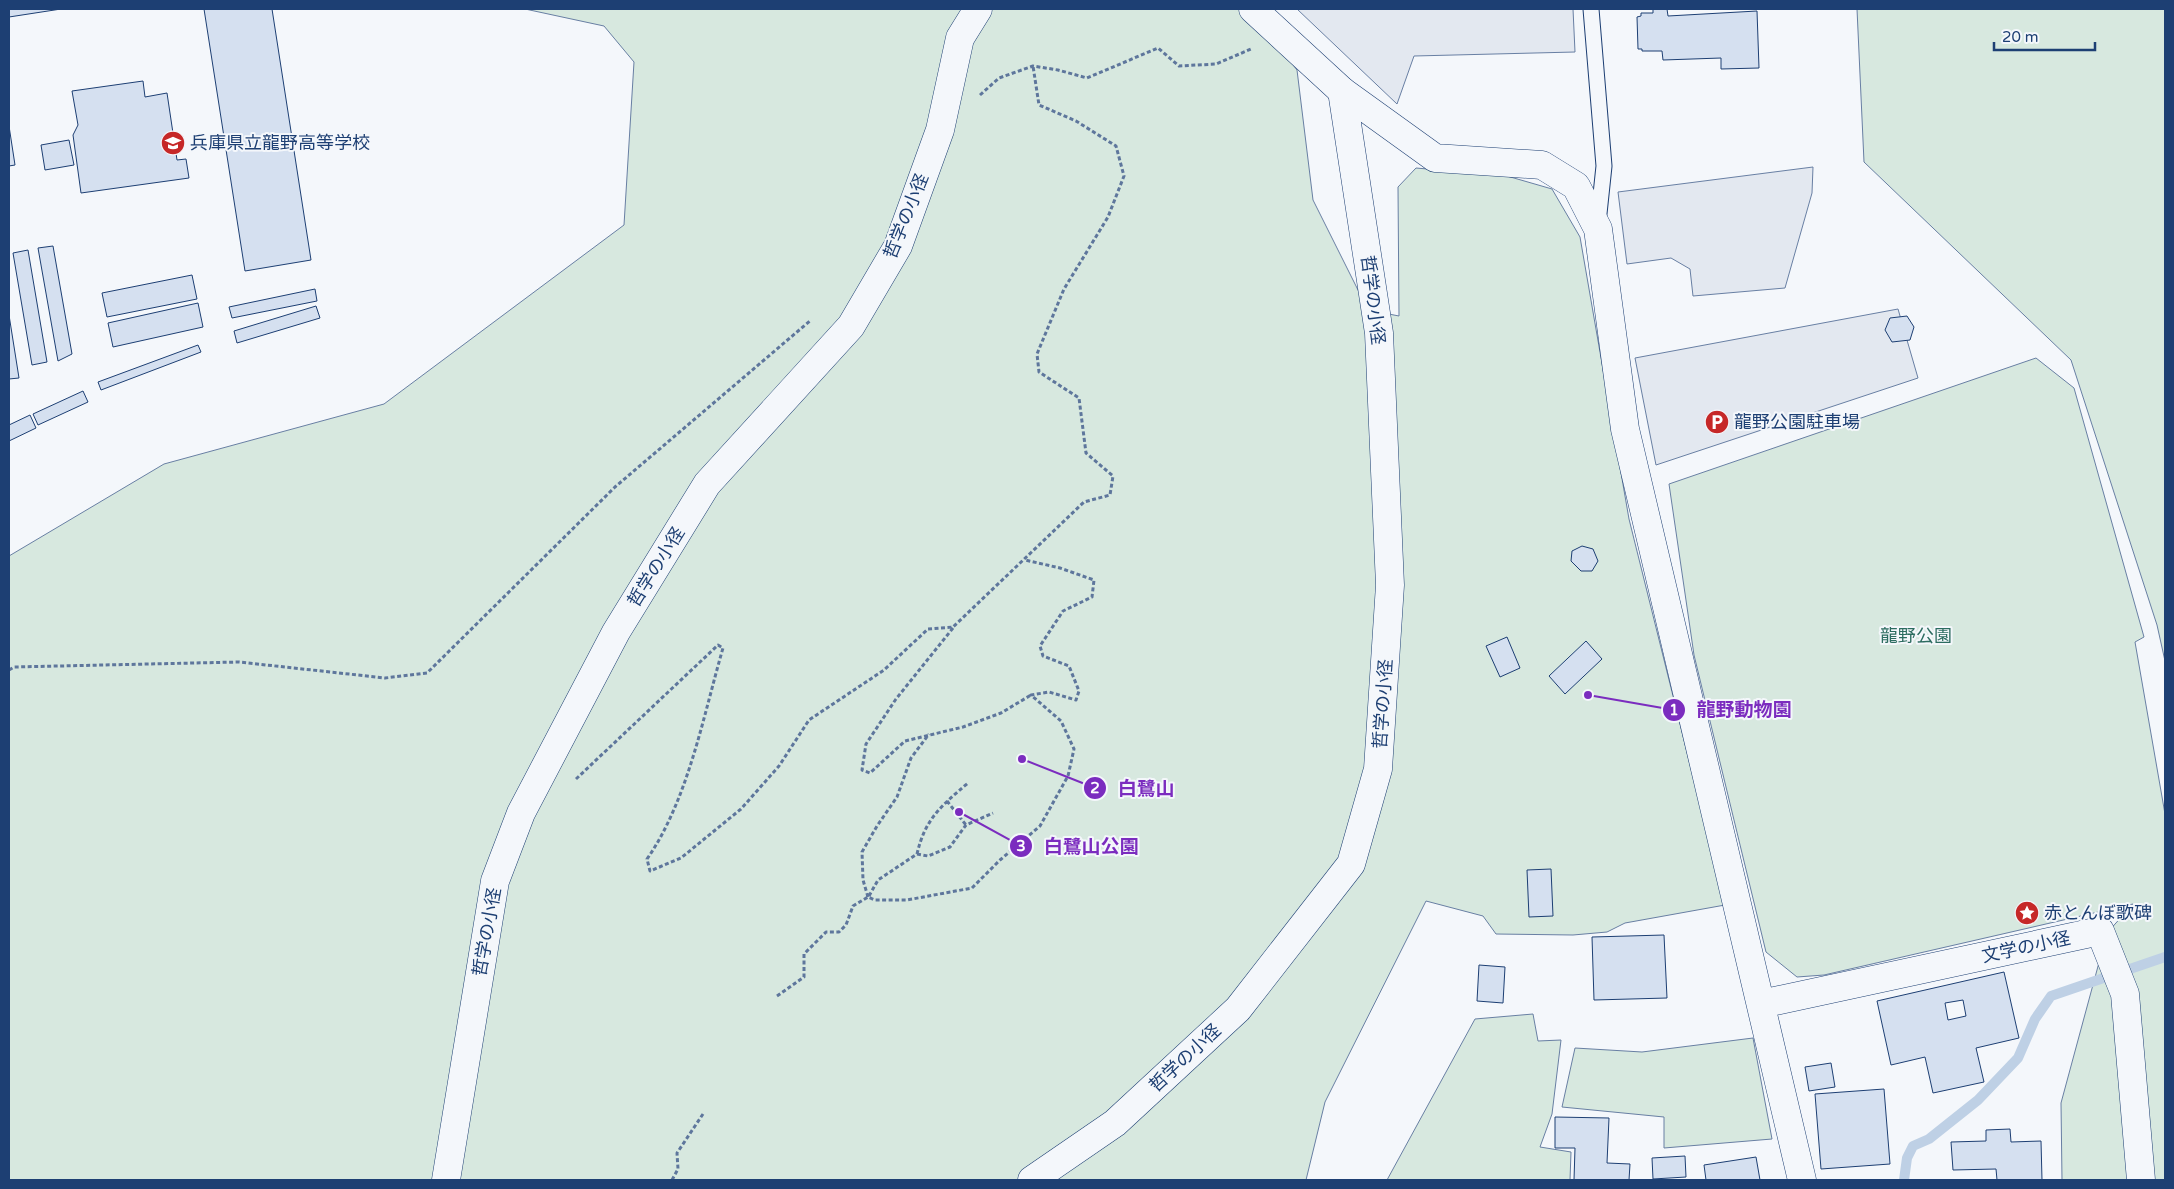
<svg xmlns="http://www.w3.org/2000/svg" width="2174" height="1189" viewBox="0 0 2174 1189" font-family="'Varela Round','Noto Sans JP',sans-serif">
<style>
.green{fill:#d7e8df;stroke:#687fa3}
.parking{fill:#e3e8f0;stroke:#687fa3}
.lines{fill:none;stroke-linecap:round;stroke-linejoin:round}
.stream{stroke:#bed0e5;stroke-width:10}
.building{fill:#d5e0f0;stroke:#1d3f73;fill-rule:evenodd}
.lane-casing{stroke:#1d3f73;stroke-width:17}
.street-casing{stroke:#1d3f73;stroke-width:29}
.secondary-casing{stroke:#1d3f73;stroke-width:29}
.path{stroke:#5e769c;stroke-width:3;stroke-dasharray:4 2.5;stroke-linecap:butt}
.lane{stroke:#f4f7fb;stroke-width:15}
.street{stroke:#f4f7fb;stroke-width:28}
.secondary{stroke:#f4f7fb;stroke-width:28}
.labels{text-anchor:middle;dominant-baseline:central;stroke-width:4;stroke-linejoin:round;paint-order:stroke}
.poi-label{font-size:18px;fill:#1d3f73;stroke:#f4f7fb;text-anchor:start}
.street-label{font-size:18px;fill:#1d3f73;stroke:#f4f7fb}
.park-label{font-size:18px;fill:#2c6c60;stroke:#f4f7fb}
.leader{fill:none;stroke:#7b2cbf;stroke-width:2}
.callout-dot{fill:#7b2cbf;stroke:#f4f7fb;stroke-width:2}
.mark-label{font-size:15px;text-anchor:middle;font-weight:bold;fill:#fff}
.callout-label{font-size:19px;text-anchor:middle;font-weight:bold;fill:#7b2cbf;stroke:#f4f7fb;stroke-width:4;stroke-linejoin:round;paint-order:stroke}
</style>
<rect width="100%" height="100%" fill="#f4f7fb"/>
<!-- green -->
<path class="green" d="M525,9h725l47,61 16,130 55,110 31,6 -1,-129 18,-19 91,8 45,13 28,48 49,282 96,386 -100,18 -18,9 -34,3 -77,-1 -13,-18 -57,-15 -101,201 -19,78h-1297v-624l155,-92 220,-60 240,-179 10,-163 -30,-36z
M1857,9h308v652l-8,-36 -86,-265 -207,-198z
M2036,358l38,30 70,249 -9,5 30,172v366h-103l-1,-77 46,-170 26,-29 -309,71 -27,2 -31,-25 -72,-297 -25,-171z
M1533,1014l5,27 23,-1 -9,74 -12,33 31,5 -1,28h-183l88,-161z
M1753,1038l19,101 -108,9v-31l-102,-10 13,-59 67,4z"/>
<!-- parking -->
<path class="parking" d="M1297,9h276l2,43 -161,4 -17,48z
M1813,167l-1,26 -27,95 -92,8 -3,-27 -19,-11 -44,6 -9,-72z
M1898,309l20,69 -262,87 -21,-107z"/>
<g class="lines">
<!-- stream -->
<path class="stream" d="M1904,1180l3,-22 6,-12 16,-7 49,-39 40,-42 17,-39 16,-23 114,-39"/>
</g>
<!-- building -->
<path class="building" d="M9,9h52l-52,8z
M204,9h68l39,251 -66,11z
M1653,9h14l1,7 89,-5 2,57 -38,1v-11l-58,2 -1,-9h-20v-2h-4l-1,-32 4,-1v-3h12z
M143,81l2,16 22,-4 10,67 9,-1 3,19 -108,15 -8,-58 5,-10 -6,-34z
M9,126l6,39 -6,1z
M69,140l5,25 -29,5 -4,-25z
M53,246l19,108 -14,7 -20,-113z
M28,250l19,112 -15,3 -19,-112z
M192,275l5,24 -90,18 -5,-24z
M315,289l2,12 -85,17 -3,-11z
M198,303l5,24 -90,20 -5,-24z
M316,306l4,12 -83,25 -3,-12z
M9,315l10,63 -10,1z
M1907,316l7,11 -4,13 -18,2 -7,-12 5,-12z
M198,345l3,7 -100,38 -3,-8z
M83,391l5,11 -50,23 -5,-11z
M30,415l6,13 -27,13v-16z
M1582,546l11,3 5,12 -6,10h-11l-10,-10 1,-10z
M1507,637l13,31 -20,9 -14,-31z
M1586,641l16,18 -37,35 -16,-18z
M1551,869l2,47 -24,1 -2,-47z
M1664,935l3,63 -73,2 -2,-63z
M1479,965l26,2 -2,36 -26,-2z
M2004,972l15,66 -43,10 8,34 -51,11 -8,-36 -34,8 -14,-64zM1963,1000l3,16 -18,4 -3,-17z
M1831,1063l4,24 -26,4 -4,-24z
M1884,1089l6,75 -69,5 -6,-75z
M1555,1117l54,1 -2,45 23,1 -1,16h-55l1,-32h-20z
M2010,1129l1,13 30,-1 1,39h-45l-1,-11 -43,1 -2,-28 35,-1v-11z
M1685,1156l1,21 -33,2 -1,-21z
M1756,1157l4,23h-54l-2,-15z"/>
<g class="lines">
<!-- lane casing -->
<g class="lane-casing">
<path id="lane" d="M1591,9l13,157 -6,57"/>
</g>
<!-- street casing -->
<g class="street-casing">
<path id="street" d="M1342,91l93,67 107,7 34,21 22,43 27,200 177,751
M1761,1004l339,-73 25,63 16,186
M446,1180l49,-299 26,-68 95,-181 91,-148 144,-158 47,-80 42,-116 20,-92 18,-29
M1032,1180l83,-57 123,-114 113,-145 27,-95 12,-184 -11,-252 -37,-242"/>
</g>
<!-- secondary casing -->
<g class="secondary-casing">
<path id="secondary" d="M1253,9l89,82"/>
</g>
<!-- path -->
<path class="path" d="M980,95l19,-17 34,-12 25,4 29,8 71,-30 21,18 37,-2 35,-15
M953,628l-57,71 -30,45 -4,26 8,3 35,-32 58,-14 38,-14 30,-18
M9,670l5,-3 225,-5 146,16 42,-5 188,-186 196,-167
M576,779l142,-134 5,3c-20,69 -35,152 -76,211l3,12 31,-13 60,-49 38,-43 30,-46 75,-50 44,-41 25,-2 131,-125 26,-7 3,-19 -27,-23 -7,-55 -40,-26 -2,-18 27,-65 44,-72 16,-41 -8,-30 -40,-25 -37,-16 -6,-39
M947,801l19,24
M917,854l11,2 22,-9 16,-22 27,-12
M869,896l9,-16 39,-26c8,-35 24,-48 51,-71
M868,897l-5,-17 -1,-28 15,-26 20,-29 14,-39 18,-24
M777,996l27,-19v-23l22,-22h13l7,-7 7,-19 15,-9 7,3h32l65,-12 28,-28 40,-34 28,-50 6,-27 -13,-28 -30,-26 18,-3 27,8 3,-9 -10,-25 -26,-10 -3,-10 23,-35 29,-14 2,-17 -34,-12 -35,-8
M672,1180l6,-11 -1,-16 26,-39"/>
<!-- lane -->
<use href="#lane" class="lane"/>
<!-- street -->
<use href="#street" class="street"/>
<!-- secondary -->
<use href="#secondary" class="secondary"/>
</g>
<!-- icons -->
<defs>
<g id="school-disc" transform="scale(1.25)"><circle r="9.5" fill="#c62828" stroke="#f4f7fb"/><path d="M0-5L7-2L0 1L-7-2ZM-4 1L0 2.5L4 1V4Q0 6-4 4Z" fill="#fff"/></g>
<g id="parking-disc" transform="scale(1.25)"><circle r="9.5" fill="#c62828" stroke="#f4f7fb"/><path d="M-3.5-5.5H1a3.5 3.5 0 0 1 0 7H-1V5.5H-3.5ZM-1-3.4V-.6H.8a1.4 1.4 0 0 0 0-2.8Z" fill="#fff"/></g>
<g id="sight-disc" transform="scale(1.25)"><circle r="9.5" fill="#c62828" stroke="#f4f7fb"/><path d="M0-6L1.8-2.2L6-1.7L2.9 1.2L3.7 5.4L0 3.3L-3.7 5.4L-2.9 1.2L-6-1.7L-1.8-2.2Z" fill="#fff"/></g>
</defs>
<g fill-rule="evenodd">
<use href="#school-disc" x="173" y="143"/>
<use href="#parking-disc" x="1717" y="422"/>
<use href="#sight-disc" x="2027" y="913"/>
</g>
<g class="labels">
<!-- poi labels -->
<g class="poi-label">
<text x="190" y="143">兵庫県立龍野高等学校</text>
<text x="1734" y="422">龍野公園駐車場</text>
<text x="2044" y="913">赤とんぼ歌碑</text>
</g>
<!-- street labels -->
<g class="street-label">
<text transform="translate(906 216) rotate(-68)">哲学の小径</text>
<text transform="translate(1373 300) rotate(83)">哲学の小径</text>
<text transform="translate(656 567) rotate(-58)">哲学の小径</text>
<text transform="translate(1383 704) rotate(-86)">哲学の小径</text>
<text transform="translate(487 932) rotate(-80)">哲学の小径</text>
<text transform="translate(2026 947) rotate(-12)">文学の小径</text>
<text transform="translate(1185 1058) rotate(-43)">哲学の小径</text>
</g>
<!-- park labels -->
<g class="park-label">
<text x="1916" y="636">龍野公園</text>
</g>
</g>
<!-- callouts -->
<path class="leader" d="M1588 695L1674 710M1022 759L1095 788M959 812L1021 846"/>
<g class="callout-dot">
<circle cx="1588" cy="695" r="5"/>
<circle cx="1022" cy="759" r="5"/>
<circle cx="959" cy="812" r="5"/>
<circle cx="1674" cy="710" r="12"/>
<circle cx="1095" cy="788" r="12"/>
<circle cx="1021" cy="846" r="12"/>
</g>
<g class="mark-label">
<text x="1674" y="715">1</text>
<text x="1095" y="793">2</text>
<text x="1021" y="851">3</text>
</g>
<g class="callout-label">
<text x="1744" y="716">龍野動物園</text>
<text x="1146" y="795">白鷺山</text>
<text x="1091" y="853">白鷺山公園</text>
</g>
<!-- border -->
<rect width="2174" height="1189" fill="none" stroke="#1d3f73" stroke-width="20"/>
<!-- scale -->
<path d="M1994 42v8h101v-8" fill="none" stroke="#1d3f73" stroke-width="2.5"/>
<text x="2002" y="42" font-size="15" fill="#1d3f73" stroke="#f4f7fb" stroke-width="4" paint-order="stroke">20 m</text>
</svg>
